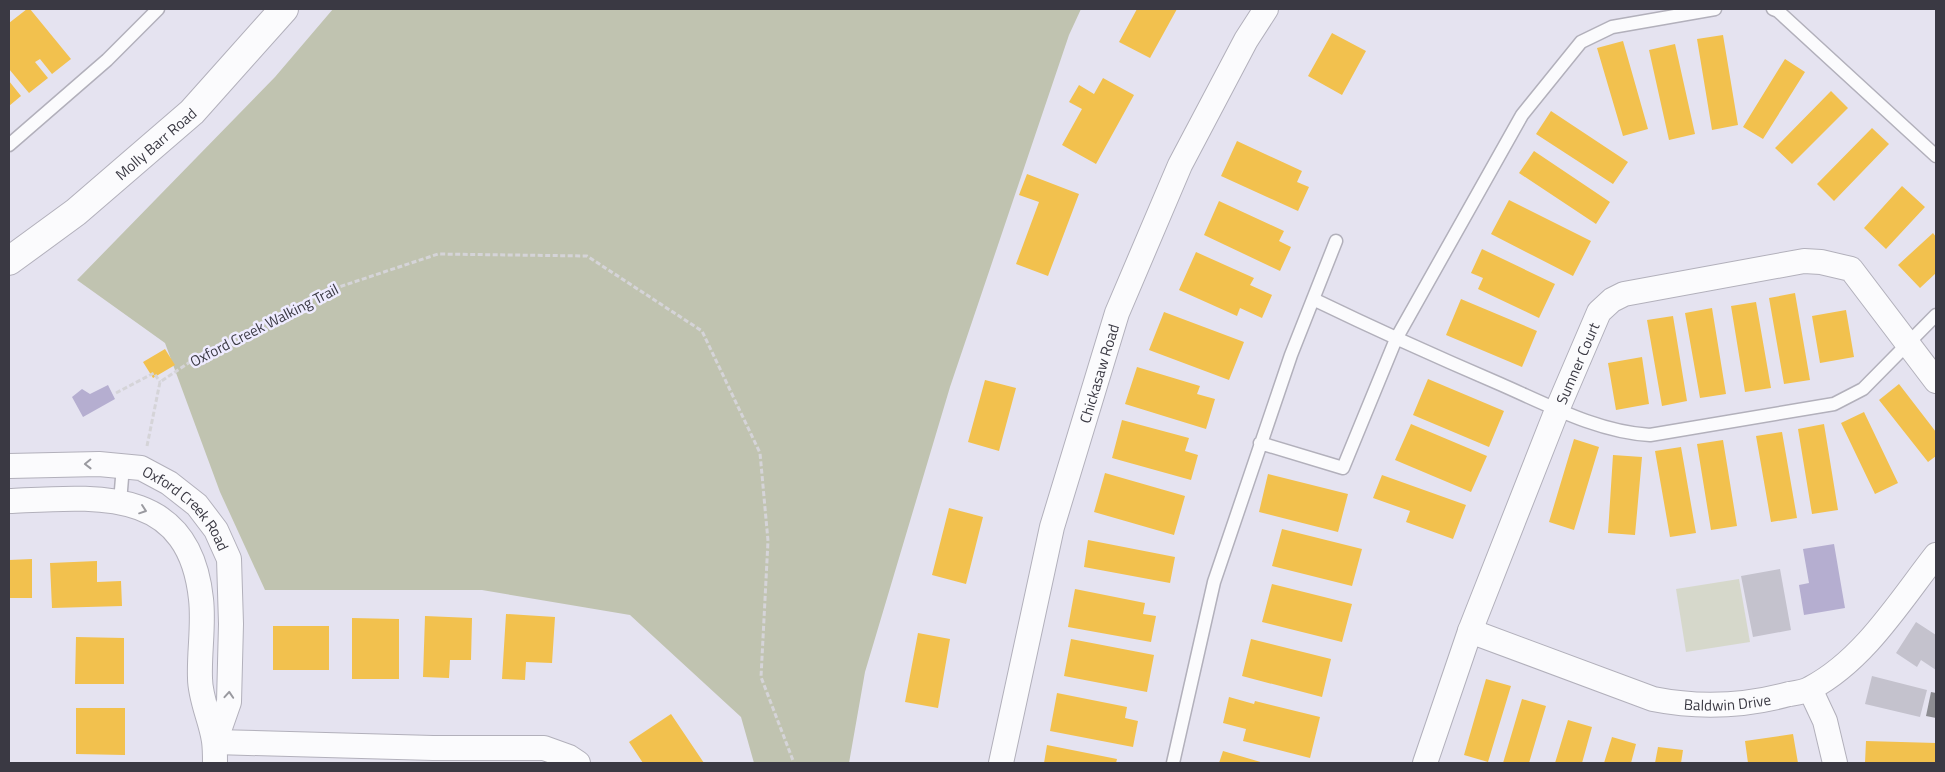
<svg xmlns="http://www.w3.org/2000/svg" width="1945" height="772" viewBox="0 0 1945 772" font-family="'Titillium Web',sans-serif">
<style>
.green{fill:#d6d8cb}
.forest{fill:#c0c3b0}
.water{fill:#b5aed0}
.homes{fill:#f2c14e}
.industry{fill:#8d8d92}
.building{fill:#c4c2cd}
.lines{fill:none;stroke-linecap:round;stroke-linejoin:round}
.lane-casing{stroke:#b2b0bb;stroke-width:15}
.street-casing{stroke:#b2b0bb;stroke-width:26}
.secondary-casing{stroke:#b2b0bb;stroke-width:30}
.path{stroke:#d5d4d8;stroke-width:3;stroke-dasharray:5 2.5;stroke-linecap:butt}
.lane{stroke:#fbfbfd;stroke-width:12}
.street{stroke:#fbfbfd;stroke-width:24}
.secondary{stroke:#fbfbfd;stroke-width:28}
.oneway{stroke:#9a9aa0}
.labels{text-anchor:middle;dominant-baseline:central;stroke-width:5;stroke-linejoin:round;paint-order:stroke}
.street-label{font-size:15px;fill:#3a3943;stroke:#eeebff}
</style>
<rect width="100%" height="100%" fill="#e5e3f0"/>
<!-- green -->
<path class="green" d="M1739,579l11,63 -64,10 -10,-63z"/>
<!-- forest -->
<path class="forest" d="M333,9h748l-12,26 -119,352 -85,285 -16,91h-95l-13,-46 -111,-102 -148,-25h-217l-45,-98 -55,-149 -88,-63 198,-203z"/>
<!-- water -->
<path class="water" d="M108,385l7,14 -32,18 -11,-20 10,-8 8,5z
M1834,544l11,64 -41,7 -5,-30 10,-2 -6,-34z"/>
<!-- homes -->
<path class="homes" d="M27,9h3l41,50 -19,15 -12,-15 -5,3 13,16 -19,15 -20,-24v-46z
M1137,9h40l-27,49 -31,-16z
M1332,33l34,18 -24,44 -34,-19z
M1723,35l15,90 -26,5 -15,-91z
M1623,41l25,88 -25,7 -26,-88z
M1675,44l20,90 -26,6 -20,-90z
M1785,59l20,13 -42,67 -20,-12z
M1103,78l31,17 -38,69 -34,-19 20,-36 -13,-7 10,-17 15,9z
M9,81l12,15 -12,10z
M1831,91l17,17 -56,56 -17,-16z
M1551,111l77,51 -15,22 -77,-50z
M1872,128l17,16 -55,57 -17,-17z
M1237,141l65,30 -5,11 12,5 -11,24 -77,-35z
M1534,151l76,51 -14,22 -77,-51z
M1027,174l52,20 -31,82 -32,-12 23,-62 -20,-7z
M1902,186l23,21 -39,42 -22,-21z
M1509,200l82,41 -18,35 -82,-42z
M1219,201l65,30 -5,10 12,6 -11,24 -76,-36z
M1933,233l3,4v36l-16,15 -22,-23z
M1482,249l73,35 -16,34 -61,-29 5,-11 -12,-5z
M1196,252l58,26 -4,7 22,10 -10,23 -22,-10 -3,8 -58,-26z
M1795,293l15,87 -26,4 -15,-86z
M1461,299l76,32 -15,36 -76,-32z
M1756,302l15,86 -26,4 -14,-86z
M1712,308l14,86 -26,4 -15,-85z
M1846,310l8,47 -34,6 -8,-47z
M1164,312l80,30 -15,38 -80,-30z
M1673,316l14,85 -25,5 -15,-86z
M165,349l10,16 -22,13 -10,-16z
M1642,357l7,47 -33,6 -8,-47z
M1137,367l63,19 -3,8 18,5 -9,30 -81,-25z
M1428,379l76,32 -15,36 -76,-32z
M985,380l31,8 -17,63 -31,-9z
M1899,384l37,48v24l-8,6 -49,-62z
M1864,412l34,71 -23,11 -34,-71z
M1122,420l67,18 -4,13 13,4 -7,25 -79,-22z
M1411,424l76,32 -16,36 -76,-32z
M1824,424l14,86 -26,4 -14,-85z
M1782,432l15,86 -26,4 -15,-86z
M1574,439l25,8 -25,83 -25,-8z
M1723,440l14,86 -26,4 -14,-86z
M1681,447l15,86 -26,4 -15,-86z
M1613,455l29,2 -7,78 -27,-2z
M1105,473l80,23 -11,39 -80,-23z
M1268,474l80,20 -10,38 -79,-20z
M1382,475l84,30 -13,34 -47,-17 4,-11 -37,-13z
M949,508l34,9 -17,67 -34,-9z
M1282,529l80,20 -10,37 -80,-20z
M1088,540l87,17 -5,26 -86,-16z
M32,559v39h-23v-38z
M97,561v21l24,-1 1,25 -70,2 -2,-45z
M1272,584l80,20 -10,38 -80,-20z
M1075,589l70,14 -2,11 13,2 -5,26 -83,-15z
M506,614l49,3 -3,46 -26,-1 -1,18 -23,-1z
M425,616l47,2 -1,42h-21l-1,18 -26,-1z
M352,618l47,1v60h-47z
M273,626h56v44h-56z
M918,633l32,6 -12,69 -33,-6z
M76,637l48,1v46h-49z
M1071,639l83,16 -7,37 -83,-16z
M1251,639l80,20 -9,38 -80,-21z
M1486,679l25,7 -23,76 -24,-7z
M1057,693l70,14 -2,11 13,3 -5,26 -83,-16z
M1229,697l25,7 1,-3 65,16 -10,41 -67,-17 3,-12 -23,-6z
M1522,699l24,7 -17,57h-26z
M76,708h49v47l-49,-1z
M671,714l33,49h-61l-14,-21z
M1568,720l24,7 -10,36h-27z
M1793,734l5,29h-50l-3,-22z
M1612,737l24,7 -5,19h-27z
M1866,741l70,2v20h-71z
M1047,745l70,14 -1,4h-72z
M1658,747l25,3 -2,13h-26z
M1223,751l41,12h-45z"/>
<!-- industry -->
<path class="industry" d="M1931,692l5,1v25l-10,-2z"/>
<!-- building -->
<path class="building" d="M1780,569l11,61 -38,7 -12,-61z
M1916,622l20,13v35l-15,-10 -4,7 -21,-14z
M1872,676l55,14 -7,27 -55,-13z"/>
<g class="lines">
<!-- lane casing -->
<g class="lane-casing">
<path id="lane" d="M1773,9l5,2 158,145
M9,145l98,-85 51,-51
M1313,299c62,30 124,58 187,85 48,21 98,48 150,51l184,-31 29,-15 73,-74
M1260,443l83,25 53,-129 126,-224 42,-52 17,-21 31,-15 103,-18
M120,502l3,-36
M1173,763l41,-181 77,-227 45,-114"/>
</g>
<!-- street casing -->
<g class="street-casing">
<g id="street">
<path id="s1" d="M9,466l90,-2 42,4 28,15 28,22 19,25 13,29 2,65 -2,78 -14,40"/>
<path d="M9,501c87,-4 180,-16 192,98 3,26 -2,53 -1,79 0,21 11,42 14,63 1,7 1,15 1,22"/>
<path id="s2" d="M1470,631l183,68c45,9 92,7 136,-5 7,-1 16,-2 22,-6 53,-28 89,-87 125,-133"/>
<path d="M1810,689l15,32 10,42"/>
<path d="M215,742l218,6h111l25,9 9,6"/>
<path id="s3" d="M1001,763l51,-236 65,-214 63,-148 66,-125 20,-31"/>
<path id="s4" d="M1425,763l45,-132 87,-221 42,-98 13,-12 12,-6 180,-33 17,1 30,7 85,112"/>
</g>
</g>
<!-- secondary casing -->
<g class="secondary-casing">
<g id="secondary">
<path id="s5" d="M9,261l67,-49 116,-100 92,-103"/>
</g>
</g>
<!-- path -->
<path class="path" d="M116,393l38,-20 6,9
M147,446l13,-64 42,-28 122,-62 114,-38 149,2 115,75 58,122 8,88 -7,136 33,86"/>
<!-- lane -->
<use href="#lane" class="lane"/>
<!-- street -->
<use href="#street" class="street"/>
<!-- secondary -->
<use href="#secondary" class="secondary"/>
</g>
<!-- one-way arrows -->
<defs><path id="oneway-chevron" d="M-2-3.5L2.5 0L-2 3.5" fill="none" stroke-width="1.6" stroke-linecap="round" stroke-linejoin="round" transform="scale(1.25)"/></defs>
<g class="oneway">
<use href="#oneway-chevron" transform="translate(88 464) rotate(179)"/>
<use href="#oneway-chevron" transform="translate(143 510) rotate(19)"/>
<use href="#oneway-chevron" transform="translate(229 695) rotate(-86)"/>
</g>
<g class="labels">
<!-- street labels -->
<g class="street-label">
<text stroke="none"><textPath href="#s5" startOffset="188">Molly Barr Road</textPath></text>
<text transform="translate(264 325) rotate(-27)">Oxford Creek Walking Trail</text>
<text stroke="none"><textPath href="#s4" startOffset="428">Sumner Court</textPath></text>
<text stroke="none"><textPath href="#s3" startOffset="402">Chickasaw Road</textPath></text>
<text stroke="none"><textPath href="#s1" startOffset="194">Oxford Creek Road</textPath></text>
<text stroke="none"><textPath href="#s2" startOffset="270">Baldwin Drive</textPath></text>
</g>
</g>
<!-- border -->
<rect width="1945" height="772" fill="none" stroke="#3a3943" stroke-width="20"/>
</svg>
